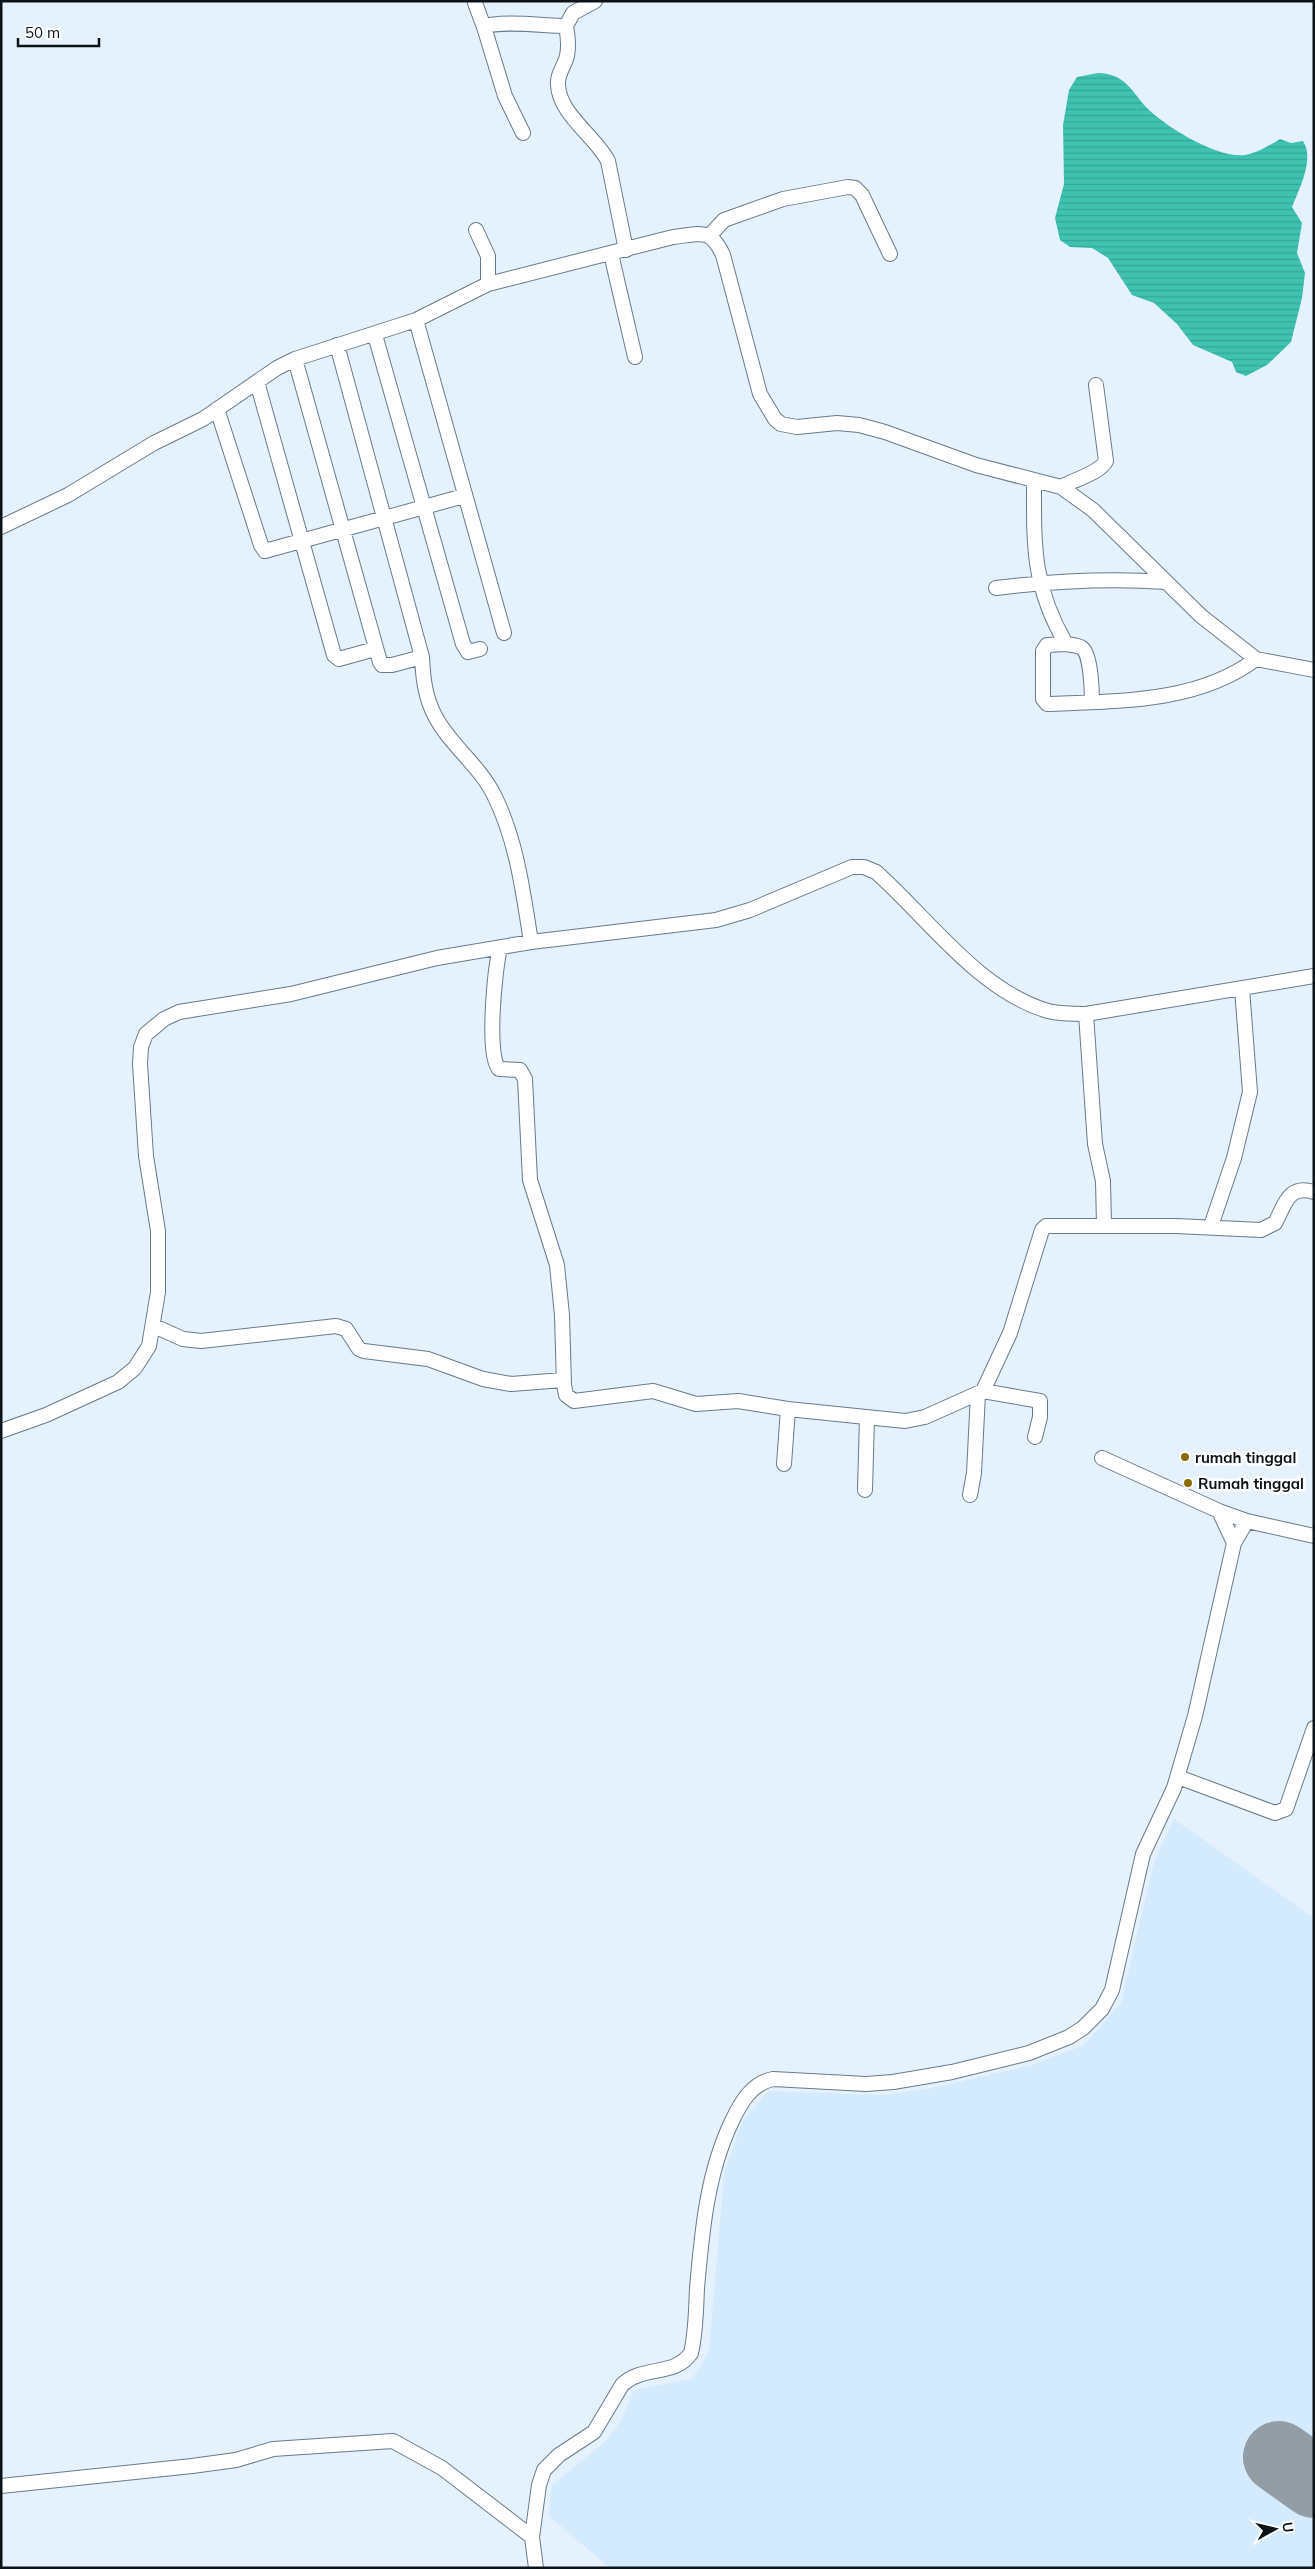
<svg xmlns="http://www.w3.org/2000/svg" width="1315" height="2569" viewBox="0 0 1315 2569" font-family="Mulish,sans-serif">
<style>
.built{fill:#d4eafd}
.water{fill:url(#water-rules)}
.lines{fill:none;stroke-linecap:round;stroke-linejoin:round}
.runway{stroke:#929da6;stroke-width:72}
.minor-casing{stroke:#677b8b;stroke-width:16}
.minor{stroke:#fff;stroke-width:14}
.poi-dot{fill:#886a07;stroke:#fff;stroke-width:2}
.labels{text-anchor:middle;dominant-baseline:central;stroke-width:5;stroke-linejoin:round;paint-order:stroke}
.poi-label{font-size:15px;font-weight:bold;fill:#0b1218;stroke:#fff;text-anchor:start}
</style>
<defs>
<pattern id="water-rules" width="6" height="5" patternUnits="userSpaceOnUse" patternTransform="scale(1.25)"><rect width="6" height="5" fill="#3fc2b0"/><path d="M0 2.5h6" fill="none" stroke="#36a697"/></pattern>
</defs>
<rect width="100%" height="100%" fill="#e5f2fd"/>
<!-- built -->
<path class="built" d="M1174,1819l140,99v650h-704l-61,-52 3,-31 54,-44 16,-22 12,-29 58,-11 17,-27 15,-179 19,-53 26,-29 116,4 48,-7 99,-23 52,-20 37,-42 33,-141z"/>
<!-- water -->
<path class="water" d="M1098,73c27,1 32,16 48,34 18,19 72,52 99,48 12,-2 25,-10 35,-16l11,4 12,-2c12,18 -4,48 -11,66l10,16 -5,30 8,20 -3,25 -11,44 -24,23 -21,11 -10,-4 -4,-10 -39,-17 -16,-21 -23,-21 -22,-8 -24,-37 -16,-10 -22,-1 -10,-7 -5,-22 9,-34 -1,-59 6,-35 8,-13z"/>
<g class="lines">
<!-- runway -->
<path class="runway" d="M1279,2457l35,25"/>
<!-- minor casing -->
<g class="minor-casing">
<path id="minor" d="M475,3l9,24
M566,26l7,-13 22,-12
M523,133l-18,-37 -21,-69c16,-7 61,-1 82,-1 2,10 3,20 1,30 -3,11 -10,18 -9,29 1,29 38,52 50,76l18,89
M476,230l12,26v28
M710,235l14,-15 59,-21 65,-12 7,1 7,7 28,59
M611,254l24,103
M416,320l88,313
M375,335l88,309 5,8 12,-3
M337,345l85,312c1,21 3,40 13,59 15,29 44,49 59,79 23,46 29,97 37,147
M295,359l85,303 2,3h10l30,-8
M257,382l77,273 5,4 36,-10
M217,409l44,136 4,6 199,-55
M1034,480c0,66 -2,105 32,164 4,1 12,1 16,4 9,6 10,44 10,54
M1061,487c12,-7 39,-14 45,-26l-10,-76
M1,527l67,-32 86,-52 49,-24 74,-51 18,-9 121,-39 72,-36 185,-47c27,-3 37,-10 50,18l37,139 15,25 6,5 16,3 40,-4 22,2 26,7 91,33 85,22 32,23 108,106 55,43 58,11
M996,588c57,-7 113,-10 170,-6
M1066,644l-19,1 -4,6v48l4,5c70,-3 151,-1 209,-45
M500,948c-5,20 -14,107 -1,121l21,1 5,9 5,101 27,85 5,50 2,70 2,10 8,6 79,-10 43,13 42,-3 50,8 117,12 20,-4 58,-26 27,-58 32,-103 4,-4h130l85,4 14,-7c10,-18 13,-39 39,-31
M1086,1014l9,130 8,37 1,44
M1211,1226l23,-68 16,-66 -8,-103
M154,1326l29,13 18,2 135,-15 10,3 13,20 5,2 64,8 55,20 28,5 52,-4
M983,1391l57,10v16l-5,20
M1,1431l45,-16 72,-33 17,-14 14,-22 9,-54v-61l-12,-75 -6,-92 1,-17 5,-13 18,-15 15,-7 112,-18 146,-36 94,-16 185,-22 34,-10 102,-43h12l12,5c52,46 103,119 172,139 12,3 26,3 38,3l228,-38
M1102,1458l117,53 15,32
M784,1464l4,-55
M865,1490l2,-73
M970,1495l4,-22 4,-79
M1219,1511l28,10
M1178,1777l97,36 11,-4 28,-81
M1,2486l191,-20 44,-6 37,-11 120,-8 49,27 90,69
M536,2568l-4,-31 7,-52 5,-15 15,-15 35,-23 28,-47c20,-20 53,-8 69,-32 5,-21 5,-44 6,-65 5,-57 10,-115 35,-167 9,-19 20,-38 41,-42l93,5 27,-2 59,-10 77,-19 40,-16 14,-9 19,-19 10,-19 31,-136 31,-66 21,-72 39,-173 13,-22 67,15"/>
</g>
<!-- minor -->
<use href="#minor" class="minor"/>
</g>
<!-- markers -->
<g class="poi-dot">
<circle cx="1185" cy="1457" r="5"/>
<circle cx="1188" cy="1483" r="5"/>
</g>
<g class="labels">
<!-- poi labels -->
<g class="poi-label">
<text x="1195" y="1457">rumah tinggal</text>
<text x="1198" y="1483">Rumah tinggal</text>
</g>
</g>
<!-- border -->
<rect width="1315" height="2569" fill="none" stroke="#0b1218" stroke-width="5"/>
<!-- north arrow -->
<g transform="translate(1275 2529) rotate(82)" stroke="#ffffff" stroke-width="4" paint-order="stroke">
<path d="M0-4L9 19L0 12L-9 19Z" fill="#0b1218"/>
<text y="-8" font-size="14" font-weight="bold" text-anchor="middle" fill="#0b1218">U</text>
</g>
<!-- scale -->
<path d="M18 38v8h81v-8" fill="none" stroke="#0b1218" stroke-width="2.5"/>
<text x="25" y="38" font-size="15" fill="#0b1218" stroke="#ffffff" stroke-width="4" paint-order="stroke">50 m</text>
</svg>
